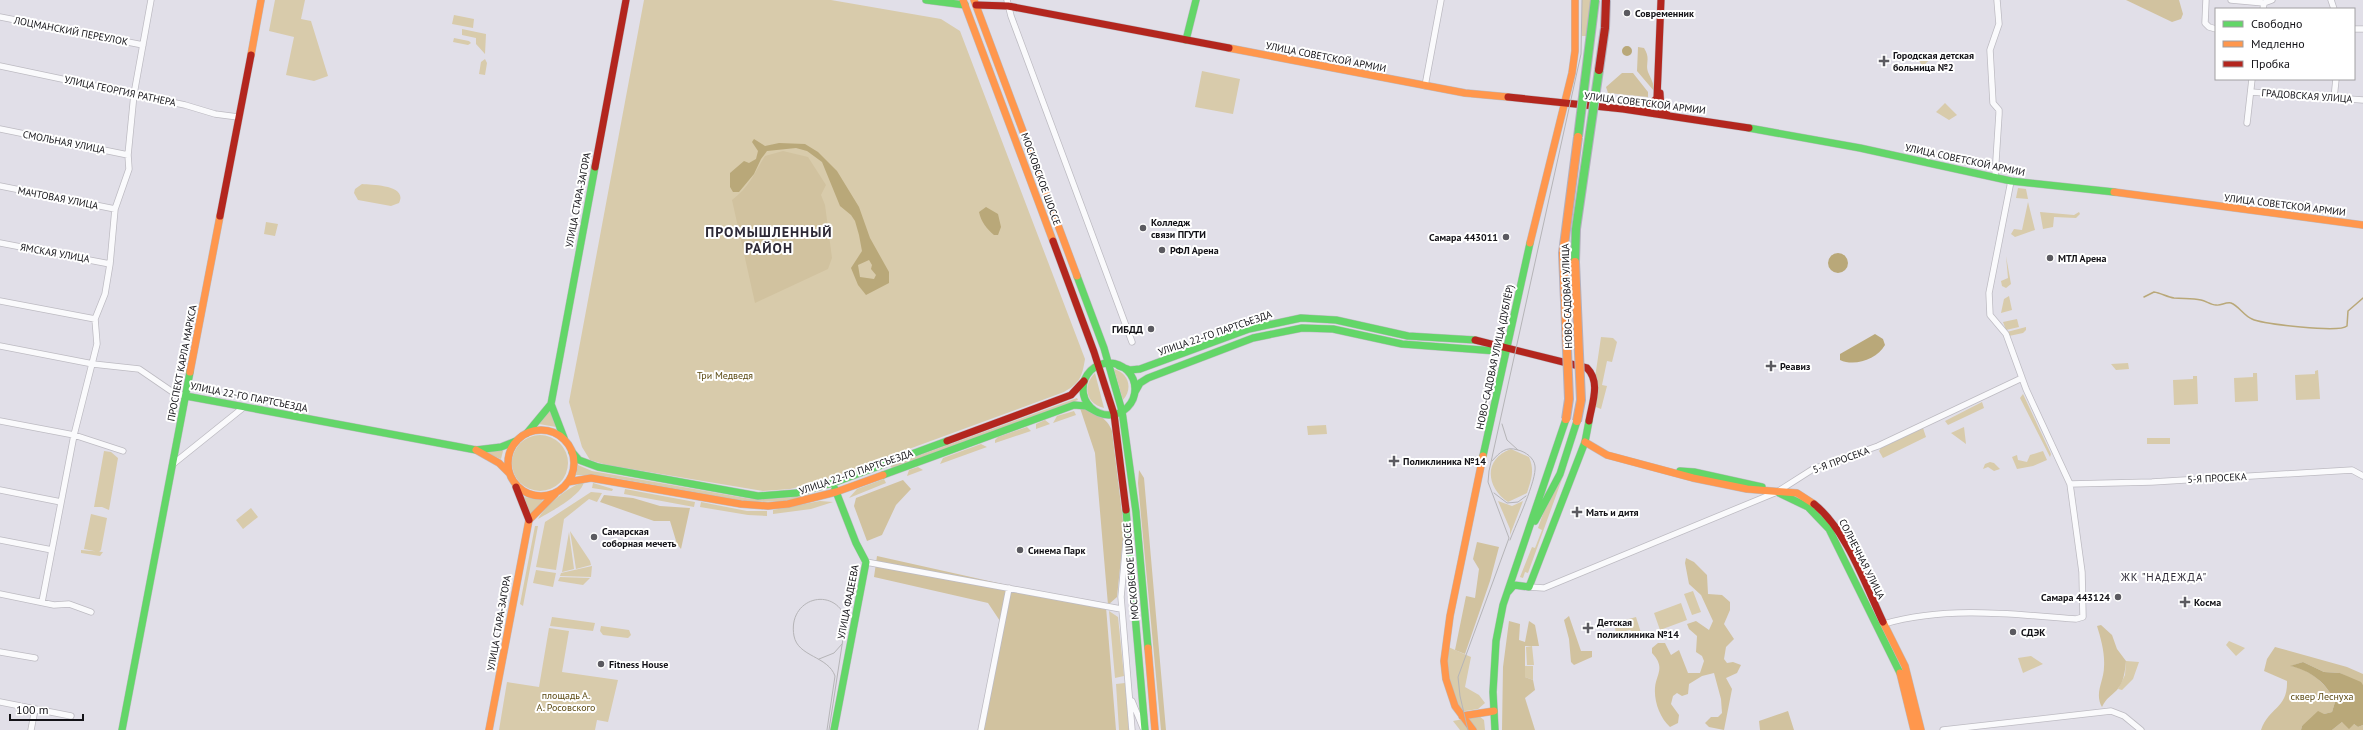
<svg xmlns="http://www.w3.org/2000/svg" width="2363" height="730" viewBox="0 0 2363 730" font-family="'PT Sans',sans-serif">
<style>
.green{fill:#d8cbab}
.forest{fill:#d1c29f}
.water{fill:#b9a879;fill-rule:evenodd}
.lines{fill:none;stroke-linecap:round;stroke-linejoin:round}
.stream{stroke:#b9a879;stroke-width:1.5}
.street-casing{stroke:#bdbbc2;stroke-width:7}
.fast-casing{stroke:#bdbbc2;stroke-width:8}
.slow-casing{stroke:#bdbbc2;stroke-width:8}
.jam-casing{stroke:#bdbbc2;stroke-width:8}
.street{stroke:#fafafc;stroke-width:5.5}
.fast{stroke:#63d668;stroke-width:7}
.slow{stroke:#ff974d;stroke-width:7}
.jam{stroke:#b3261e;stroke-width:7}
.tram{stroke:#b5b4b7;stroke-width:1}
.fast-bridge-casing{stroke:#b3b0be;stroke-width:10;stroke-linecap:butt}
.slow-bridge-casing{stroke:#b3b0be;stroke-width:10;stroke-linecap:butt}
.jam-bridge-casing{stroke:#b3b0be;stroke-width:10;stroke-linecap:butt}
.fast-bridge{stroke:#63d668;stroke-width:8}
.slow-bridge{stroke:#ff974d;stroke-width:8}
.jam-bridge{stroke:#b3261e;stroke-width:8}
.poi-dot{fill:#5b5a60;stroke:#fff;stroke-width:1.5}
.labels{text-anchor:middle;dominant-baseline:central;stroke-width:4;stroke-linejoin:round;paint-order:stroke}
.poi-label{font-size:10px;font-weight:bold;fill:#131217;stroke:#fff;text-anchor:start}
.street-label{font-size:10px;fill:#131217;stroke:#fff}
.park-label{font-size:10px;fill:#5b4911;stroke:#fff}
.neighbourhood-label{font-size:11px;letter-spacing:1px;fill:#2d2936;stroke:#fff}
.district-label{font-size:14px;font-weight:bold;letter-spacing:1px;fill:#2d2936;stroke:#fff}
</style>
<rect width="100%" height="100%" fill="#e1dfe8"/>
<!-- green -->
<path class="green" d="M275,0h30l-4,19 10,2 17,55 -14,5 -28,-6 8,-38 -25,-6z
M644,0h187l110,19 19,12 125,328c-3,18 -5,24 -21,33l-245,90 -29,7 -27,2 -156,-26 -17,-5 -8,-13 -13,-45z
M1582,0h9l-3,36h-6z
M454,15l20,4 -1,9 -21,-4z
M462,29l24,5 -1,20 -9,-10v-6l-14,-3z
M454,38l15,3 2,2 -3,2 -15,-3z
M1936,54l-13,12 -5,-6 4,-5z
M485,59l2,4 -2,12 -6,-1 2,-12z
M1202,71l38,8 -7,35 -38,-7z
M1945,103l12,12 -8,5 -13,-8z
M362,184c11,1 46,1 37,19l-8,3 -33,-6 -4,-7 1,-4z
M2018,188l8,1 2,10 -12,-1z
M2028,202l7,28 -20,7 -4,-3 3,-5 8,1z
M2040,212l34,3 5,-3 1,2 -4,4 -22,-1 -1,10 -10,2z
M266,222l12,2 -3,12 -11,-2z
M2006,256l5,28 -5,4 -4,-2 -1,-5 7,-3z
M2009,296l3,14 -11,3 3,-14z
M2017,319l2,8 -13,3 -3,-8z
M2026,327v3l-3,3 -14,3 -2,-4z
M1601,337l12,1 4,4 -5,20 -5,-1 -5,24 5,1 -6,23 -10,-4z
M2128,363l1,6 -13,1 -5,-6z
M1114,369c15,4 19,20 9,31z
M2318,370l2,29 -24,1 -1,-25 20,-1v-3z
M1095,373l9,35c-18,-4 -22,-22 -9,-35z
M2253,373h4l1,28 -23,1 -1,-24 19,-1z
M2193,376h4l1,28 -24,1 -1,-25 20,-1z
M198,384l19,3 1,4 -17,-1 -3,-3z
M2023,394l28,60 -1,3 -30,-59z
M1077,398l1,2 -186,68 -2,-2z
M1982,402l2,6 -36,17 -3,-4z
M549,408l7,19 -17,-3z
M1074,411l2,4 -23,8 4,-7z
M1045,420l5,4 -14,5v-5z
M1326,425l1,9 -19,1 -1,-9z
M1027,427l4,4 -36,12v-3l3,-3z
M1964,427l2,17 -15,-11z
M1923,428l3,9 -43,21 -4,-7 2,-3z
M512 463a28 28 0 1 1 56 0a28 28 0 1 1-56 0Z
M2147,438h23v6h-23z
M981,444l6,3 -47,17 3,-6z
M1511,449l18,8c6,14 2,23 -2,36l-19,9c-22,-15 -25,-43 3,-53z
M104,451l7,1 7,6 -9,52 -7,-3h-8z
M486,451h17l-2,8 -15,-6z
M2043,451l4,9 -14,6 -16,3 -5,-12 5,-2 1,5 9,2 3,-7z
M1563,457l3,11 -38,105 -3,-1 -2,6 -3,-1 12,-30 3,1 7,-18 -4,-2z
M1990,462l4,1 6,6 -6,2 -6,-4 -5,2 2,-5z
M578,465l14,6 159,28 35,-1 32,-5 -31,8 -37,1 -146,-26 -28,-1z
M918,467l5,3 -16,6 2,-6z
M884,479l2,4 -37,15 8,-9z
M584,482c-3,14 -34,30 -46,37 6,-12 32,-34 46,-37z
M593,483l20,6 -1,2 -20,-3z
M625,489l70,13 -1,5 -70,-13z
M591,492l11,1 -5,9 -8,-3 -25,20 -8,51 -20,-3 9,-45z
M524,497l19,3 -13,16z
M820,501l13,1 -22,7 -38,5v-4z
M1498,501l14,5 11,-5 -13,34v-6z
M701,502l46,9h20v5l-19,-1 -48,-8z
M251,508l7,9 -15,12 -7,-9z
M91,514l16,4 -6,32 -2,2 -15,-3z
M535,526h3l-15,80 -3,-2z
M570,531l20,30 1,4 -15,4z
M569,532l5,37 -12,3z
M81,550l22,2 -3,4 -19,-3z
M592,566l-1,11 -31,-1 1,-3z
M536,570l20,3 -3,14 -20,-4z
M560,577l30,1 -7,7 -25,-4z
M1693,591l8,21 -9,3 -8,-21z
M1681,603l6,17 -27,10 -6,-17z
M1109,611l9,6 6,59 -9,2z
M552,617l43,6 -2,8 -43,-5z
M1636,617l7,22 -13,-9 -14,3 -2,-10z
M601,626l28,4 2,5 -3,3 -25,-3 -3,-4z
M549,628l20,3 -7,41 56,8 -10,42 -11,-2 -2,10h-96l8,-48 32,5z
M2229,641l16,7 -9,8 -10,-11z
M1446,646l25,11 -6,30 14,8 6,8 -7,6 -19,3 -10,-23z
M1532,646l2,19h-7l-1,-18z
M2031,656l12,8 -20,9 -5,-15z
M2126,661l13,1 -6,17 -11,11 -4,-1 7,-14z
M1525,666h8v14l-8,-3z
M1125,683l4,47h-10l-3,-46z
M1479,716l5,4 1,10h-25l-7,-9z"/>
<!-- forest -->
<path class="forest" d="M2126,0h53l4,14 -2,5 -9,3z
M1638,47l6,1c7,11 1,15 4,24 3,7 6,11 6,19l-17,-20z
M1622,73h11l15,19v5l-40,-4 -2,-6z
M783,151l25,6 18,28 -5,10 4,10 7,53 -4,11 -73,34 -23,-103c17,-12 23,-28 33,-44z
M1080,408c13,3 28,10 32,23l11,90v18l-6,58 -9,8 -13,-152z
M1139,470l5,8 22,252h-5l-23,-247z
M903,480l8,9 -15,16 -14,30 -15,6 -13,-35 2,-8z
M604,495l29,3 27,8 30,2 -9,41 -4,-5 -7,-23h-16l-54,-19z
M1477,542l22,5 -9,34 -25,73 -10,-4 11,-54 9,2 4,-29 -6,-10z
M877,556l229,51 10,123h-135l21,-106 -14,-21 -114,-26z
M1686,558l8,4 13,13 1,19 14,1 8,7v8l-6,14 10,15 -8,8 -2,12 3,4 6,-1 8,3 -4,8 -11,5 6,11 -8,41 -15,-3 -4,-4 6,-6h7l4,-4 -1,-14 -7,-26 -12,3 -13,8 -1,10 -6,2 -5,-3 -4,3 -2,8 8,11 -1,8 -8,4c-10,-9 -16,-25 -15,-39 1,-14 11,-20 -3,-35v-5l6,-5h7l6,12 8,-5 9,23h12l4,-12 -2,-5 -6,-4 1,-16 -8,-7 -2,-5 9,-3 13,9 4,-9 -12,-26 -12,-11 -4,-21z
M1569,616l12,35h11v6l-18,8 -3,-3 -2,-23 -5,-19z
M1509,621l11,3 -1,16 6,2 4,-21 6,4 4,21h-14v31l8,3 2,10 -10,8 10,32h-33l1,-63z
M2101,625l11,10 5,14 9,12c-1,10 -2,21 -9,29 -6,6 -11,8 -15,17 -8,-14 2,-26 2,-40 1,-14 -3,-28 -7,-41z
M2275,647l72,20 16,7v11l-23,-12 -16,-1 -21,-10 -12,4c20,4 36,18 44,36l-3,10 -8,2 -22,12 -1,4h-40c8,-23 27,-21 26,-49l-23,-10 3,-12z
M1788,711l6,19h-34l-1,-9z
M2342,722l12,2 4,3 5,-2v5h-31z"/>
<!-- water -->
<path class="water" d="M1622 51a5 5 0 1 1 10 0a5 5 0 1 1-10 0Z
M754,139l11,7 14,-3 26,1 13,8 19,19 22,36 11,31 19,34v11l-23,12 -8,-10 -7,-17 11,-17 -3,-16 -4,-14 -4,-6 -11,-9 -18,-44 -15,-11 -11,-3 -29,3 -6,8 -7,15 -15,18h-6l-3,-5v-14l14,-12 5,2 7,-4 2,-8 -6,-9zM869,260l3,5 -1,4 5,6 -2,4 -14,-2 -2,-12z
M986,207l12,7 3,13 -3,8h-4c-7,-6 -13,-13 -15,-23z
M1828 263a10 10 0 1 1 20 0a10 10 0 1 1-20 0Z
M1875,334l8,5 2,6c-8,14 -30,22 -45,15v-6z
M2303,662l21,10 16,1 21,9 2,3v40l-5,2 -4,-3 -5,5 -7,-7 -10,8h-31l1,-4 16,-15 6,3 8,-2 3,-10c-8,-19 -25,-32 -45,-36z"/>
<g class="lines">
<!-- stream -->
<path class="stream" d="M2144,297l10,-5c7,1 13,5 20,6 9,1 18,0 27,2 5,1 10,5 15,5 5,1 9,-3 15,-2 8,3 13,13 21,16 11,5 87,14 95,7l1,-15 15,-13"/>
<!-- street casing -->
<g class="street-casing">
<path id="street" d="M1007,0l4,16 121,326
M2206,0l-1,23 4,4 7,2
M2231,0l33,3 8,-3
M2331,0l3,9
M2263,9l1,-6
M0,17l143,28
M2354,29h9
M0,66l185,39 30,9 23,3
M1425,86l16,-86
M2251,92l112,8
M2334,98l2,-19
M2247,123l5,-44
M0,129l128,26
M1995,176l4,-62v-4l-6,-7 -3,-53 9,-26 -2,-24
M0,186l115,23
M0,243l110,21
M0,301l95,18
M0,346l93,18 46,5 35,24 12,3
M0,421l74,14 49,16
M173,464l71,-57
M2070,484l82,-2 200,-12 11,6
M0,490l61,12
M0,540l52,10
M1126,542l-5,55 11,133
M866,562l255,47
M1529,587l15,1 233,-96 36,-23 65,-23 144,-68
M0,594l54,11 15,-1 22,8
M42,602l32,-167 23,-91 -2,-25 10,-25 5,-30 5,-55 14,-40 -1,-14 6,-61 17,-94
M1884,624c62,-18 128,-10 192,-5l7,-2 -1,-45 -12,-88 -44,-95 -20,-55 -16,-19 -1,-22 22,-112
M0,652l35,6
M1132,701l11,27
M0,702l71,14
M31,730l4,-21
M981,730l28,-142
M1943,730l168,-19 13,5 17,14"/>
</g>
<!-- fast casing -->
<g class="fast-casing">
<path id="fast" d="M926,0l39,5
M1186,40l10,-40
M1749,128l111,20 151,33 103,11
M1077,276l27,72 18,63 14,101 12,136
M1083 389a26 26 0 1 1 52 0a26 26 0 1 1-52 0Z
M1119,366l11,4 10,-1 109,-40 52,-11 35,2 72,16 67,4
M1135,392l5,-9 8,-5 105,-40 49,-10 31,1 69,15 94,7 10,-3
M186,396l290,54 25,-3 15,-6
M551,404l13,34
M527,433l24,-29 44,-237
M572,452l7,8 19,7 160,29 39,-3 36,-10 114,-42
M1483,456l47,-213
M1680,471l14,1 68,15
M883,475l191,-70 12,1 9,5
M1779,493l29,14 21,22 71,144
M1126,510l19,220
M1535,521l25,-47 17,-53
M1508,592l6,-7 15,2 56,-145 4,-21
M122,730l68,-358
M834,730l32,-168 -10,-19 -21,-54
M1495,730l-2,-38 3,-51 7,-36 63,-186"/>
</g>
<!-- slow casing -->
<g class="slow-casing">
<path id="slow" d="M963,0l90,241
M974,0l103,276
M1229,48l236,45 43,4
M251,55l10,-55
M2114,192l249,33
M1530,243l42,-170 3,-22v-51
M190,372l30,-156
M508 463a33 33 0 1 1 66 0a33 33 0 1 1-66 0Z
M1585,442l22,13 86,23 54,11 50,4 17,11
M476,450l23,13 10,10
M568,482l23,-4 150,26 27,2 20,-2 48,-12 47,-17
M1883,622l22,44 16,64
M1148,648l7,82
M1900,673l14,57
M1462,716l32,-5
M489,730l40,-210 26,-26
M1473,730l-18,-24 -9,-27 -2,-18 6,-45 33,-160"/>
</g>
<!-- jam casing -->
<g class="jam-casing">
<path id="jam" d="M976,5l32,1 221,42
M1660,93l1,16 6,5
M1508,97l115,12 126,19
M1637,108l12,-2 8,-8 4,-98
M595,167l31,-167
M220,216l31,-161
M1053,241l41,111 20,62 12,96
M1475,340l112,28c14,14 5,35 2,53
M947,441l124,-46 13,-14
M516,487l13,33
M1814,504c32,25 52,82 69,118"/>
</g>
<!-- street -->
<use href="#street" class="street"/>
<!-- fast -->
<use href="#fast" class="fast"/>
<!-- slow -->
<use href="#slow" class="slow"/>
<!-- jam -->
<use href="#jam" class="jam"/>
<!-- tram -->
<path class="tram" d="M1502,424l5,16 11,10
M1492,461c8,-9 14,-15 26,-11 8,2 16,8 17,16 2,14 -19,58 -25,74
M1494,493l13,10 11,-1 8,-6
M819,659l15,-6 8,-9
M827,730l8,-54c-7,-20 -37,-19 -41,-40 -7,-38 40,-51 52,-17l-17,111
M1468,730l-8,-34 -2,-19 51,-139 -21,-56 1,-11 92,-417 1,-54"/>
<!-- fast-bridge casing -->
<g class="fast-bridge-casing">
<path id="fast-bridge" d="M1578,137l17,-137
M1575,262l1,-33 23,-159"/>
</g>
<!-- slow-bridge casing -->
<g class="slow-bridge-casing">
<path id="slow-bridge" d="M1575,262l6,138 -4,21
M1566,419l3,-20 -6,-146 15,-116"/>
</g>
<!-- jam-bridge casing -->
<g class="jam-bridge-casing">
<path id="jam-bridge" d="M1599,70l6,-42 1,-28"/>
</g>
<!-- fast-bridge -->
<use href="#fast-bridge" class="fast-bridge"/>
<!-- slow-bridge -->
<use href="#slow-bridge" class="slow-bridge"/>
<!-- jam-bridge -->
<use href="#jam-bridge" class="jam-bridge"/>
</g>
<!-- markers -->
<g class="poi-dot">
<circle cx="1627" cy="13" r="4"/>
<path d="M1882 55h4v4h4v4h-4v4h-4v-4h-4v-4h4z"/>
<circle cx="1143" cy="228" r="4"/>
<circle cx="1506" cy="237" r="4"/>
<circle cx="1162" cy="250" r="4"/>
<circle cx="2050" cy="258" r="4"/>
<circle cx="1151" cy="329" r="4"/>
<path d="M1769 360h4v4h4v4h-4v4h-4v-4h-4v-4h4z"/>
<path d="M1392 455h4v4h4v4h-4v4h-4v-4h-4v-4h4z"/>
<path d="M1575 506h4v4h4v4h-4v4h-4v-4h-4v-4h4z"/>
<circle cx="594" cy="537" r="4"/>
<circle cx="1020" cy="550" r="4"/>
<circle cx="2118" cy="597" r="4"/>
<path d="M2183 596h4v4h4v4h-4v4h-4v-4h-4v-4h4z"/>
<path d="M1586 622h4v4h4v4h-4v4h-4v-4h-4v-4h4z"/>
<circle cx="2013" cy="632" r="4"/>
<circle cx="601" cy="664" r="4"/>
</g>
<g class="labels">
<!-- poi labels -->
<g class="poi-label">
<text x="1635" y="13">Современник</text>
<text x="1893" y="55">Городская детская<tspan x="1893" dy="12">больница №2</tspan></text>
<text x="1151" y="222">Колледж<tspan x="1151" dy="12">связи ПГУТИ</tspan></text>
<text x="1498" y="237" text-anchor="end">Самара 443011</text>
<text x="1170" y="250">РФЛ Арена</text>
<text x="2058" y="258">МТЛ Арена</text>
<text x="1143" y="329" text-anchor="end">ГИБДД</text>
<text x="1780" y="366">Реавиз</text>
<text x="1403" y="461">Поликлиника №14</text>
<text x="1586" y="512">Мать и дитя</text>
<text x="602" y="531">Самарская<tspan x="602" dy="12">соборная мечеть</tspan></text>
<text x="1028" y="550">Синема Парк</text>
<text x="2110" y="597" text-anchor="end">Самара 443124</text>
<text x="2194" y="602">Косма</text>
<text x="1597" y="622">Детская<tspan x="1597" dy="12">поликлиника №14</tspan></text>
<text x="2021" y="632">СДЭК</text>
<text x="609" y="664">Fitness House</text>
</g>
<!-- street labels -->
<g class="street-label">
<text transform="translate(71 31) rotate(11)">ЛОЦМАНСКИЙ ПЕРЕУЛОК</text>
<text transform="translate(1326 57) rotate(11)">УЛИЦА СОВЕТСКОЙ АРМИИ</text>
<text transform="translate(120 91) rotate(12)">УЛИЦА ГЕОРГИЯ РАТНЕРА</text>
<text transform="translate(2307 96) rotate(4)">ГРАДОВСКАЯ УЛИЦА</text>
<text transform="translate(1645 103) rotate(7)">УЛИЦА СОВЕТСКОЙ АРМИИ</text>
<text transform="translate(64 142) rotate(11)">СМОЛЬНАЯ УЛИЦА</text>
<text transform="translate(1965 160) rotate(12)">УЛИЦА СОВЕТСКОЙ АРМИИ</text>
<text transform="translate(1041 179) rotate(70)">МОСКОВСКОЕ ШОССЕ</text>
<text transform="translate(58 198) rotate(11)">МАЧТОВАЯ УЛИЦА</text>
<text transform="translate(578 200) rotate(-79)">УЛИЦА СТАРА-ЗАГОРА</text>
<text transform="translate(2285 205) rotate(7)">УЛИЦА СОВЕТСКОЙ АРМИИ</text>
<text transform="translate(55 253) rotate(10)">ЯМСКАЯ УЛИЦА</text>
<text transform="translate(1567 296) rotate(-92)">НОВО-САДОВАЯ УЛИЦА</text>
<text transform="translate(1215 333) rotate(-19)">УЛИЦА 22-ГО ПАРТСЪЕЗДА</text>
<text transform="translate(1495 357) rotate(-78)">НОВО-САДОВАЯ УЛИЦА (ДУБЛЁР)</text>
<text transform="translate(182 363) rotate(-79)">ПРОСПЕКТ КАРЛА МАРКСА</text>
<text transform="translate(249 397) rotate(11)">УЛИЦА 22-ГО ПАРТСЪЕЗДА</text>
<text transform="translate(1841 460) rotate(-20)">5-Я ПРОСЕКА</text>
<text transform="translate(856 472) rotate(-19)">УЛИЦА 22-ГО ПАРТСЪЕЗДА</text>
<text transform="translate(2217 478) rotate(-3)">5-Я ПРОСЕКА</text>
<text transform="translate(1862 559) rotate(63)">СОЛНЕЧНАЯ УЛИЦА</text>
<text transform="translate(1131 571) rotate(-95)">МОСКОВСКОЕ ШОССЕ</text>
<text transform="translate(848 602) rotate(-79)">УЛИЦА ФАДЕЕВА</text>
<text transform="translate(499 623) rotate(-80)">УЛИЦА СТАРА-ЗАГОРА</text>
</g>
<!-- park labels -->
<g class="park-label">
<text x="725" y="375">Три Медведя</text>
<text x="566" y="695">площадь А.<tspan x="566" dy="12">А. Росовского</tspan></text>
<text x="2322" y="696">сквер Леснуха</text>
</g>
<!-- neighbourhood labels -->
<g class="neighbourhood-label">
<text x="2164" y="577">ЖК "НАДЕЖДА"</text>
</g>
<!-- district labels -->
<g class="district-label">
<text x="769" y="232">ПРОМЫШЛЕННЫЙ<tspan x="769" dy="16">РАЙОН</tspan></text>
</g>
</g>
<!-- legend -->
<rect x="2215" y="8" width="140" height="72" fill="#ffffff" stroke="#a1a0a2"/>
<rect x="2223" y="21" width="20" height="6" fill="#63d668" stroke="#a1a0a2"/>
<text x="2251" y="28" font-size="12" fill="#131217">Свободно</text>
<rect x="2223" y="41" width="20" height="6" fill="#ff974d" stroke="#a1a0a2"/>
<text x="2251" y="48" font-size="12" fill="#131217">Медленно</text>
<rect x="2223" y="61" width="20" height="6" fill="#b3261e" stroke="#a1a0a2"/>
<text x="2251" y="68" font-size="12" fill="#131217">Пробка</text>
<!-- scale -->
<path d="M10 714v6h73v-6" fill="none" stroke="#131217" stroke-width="2"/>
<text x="16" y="714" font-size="12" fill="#131217" stroke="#ffffff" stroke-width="3" paint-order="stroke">100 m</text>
</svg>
